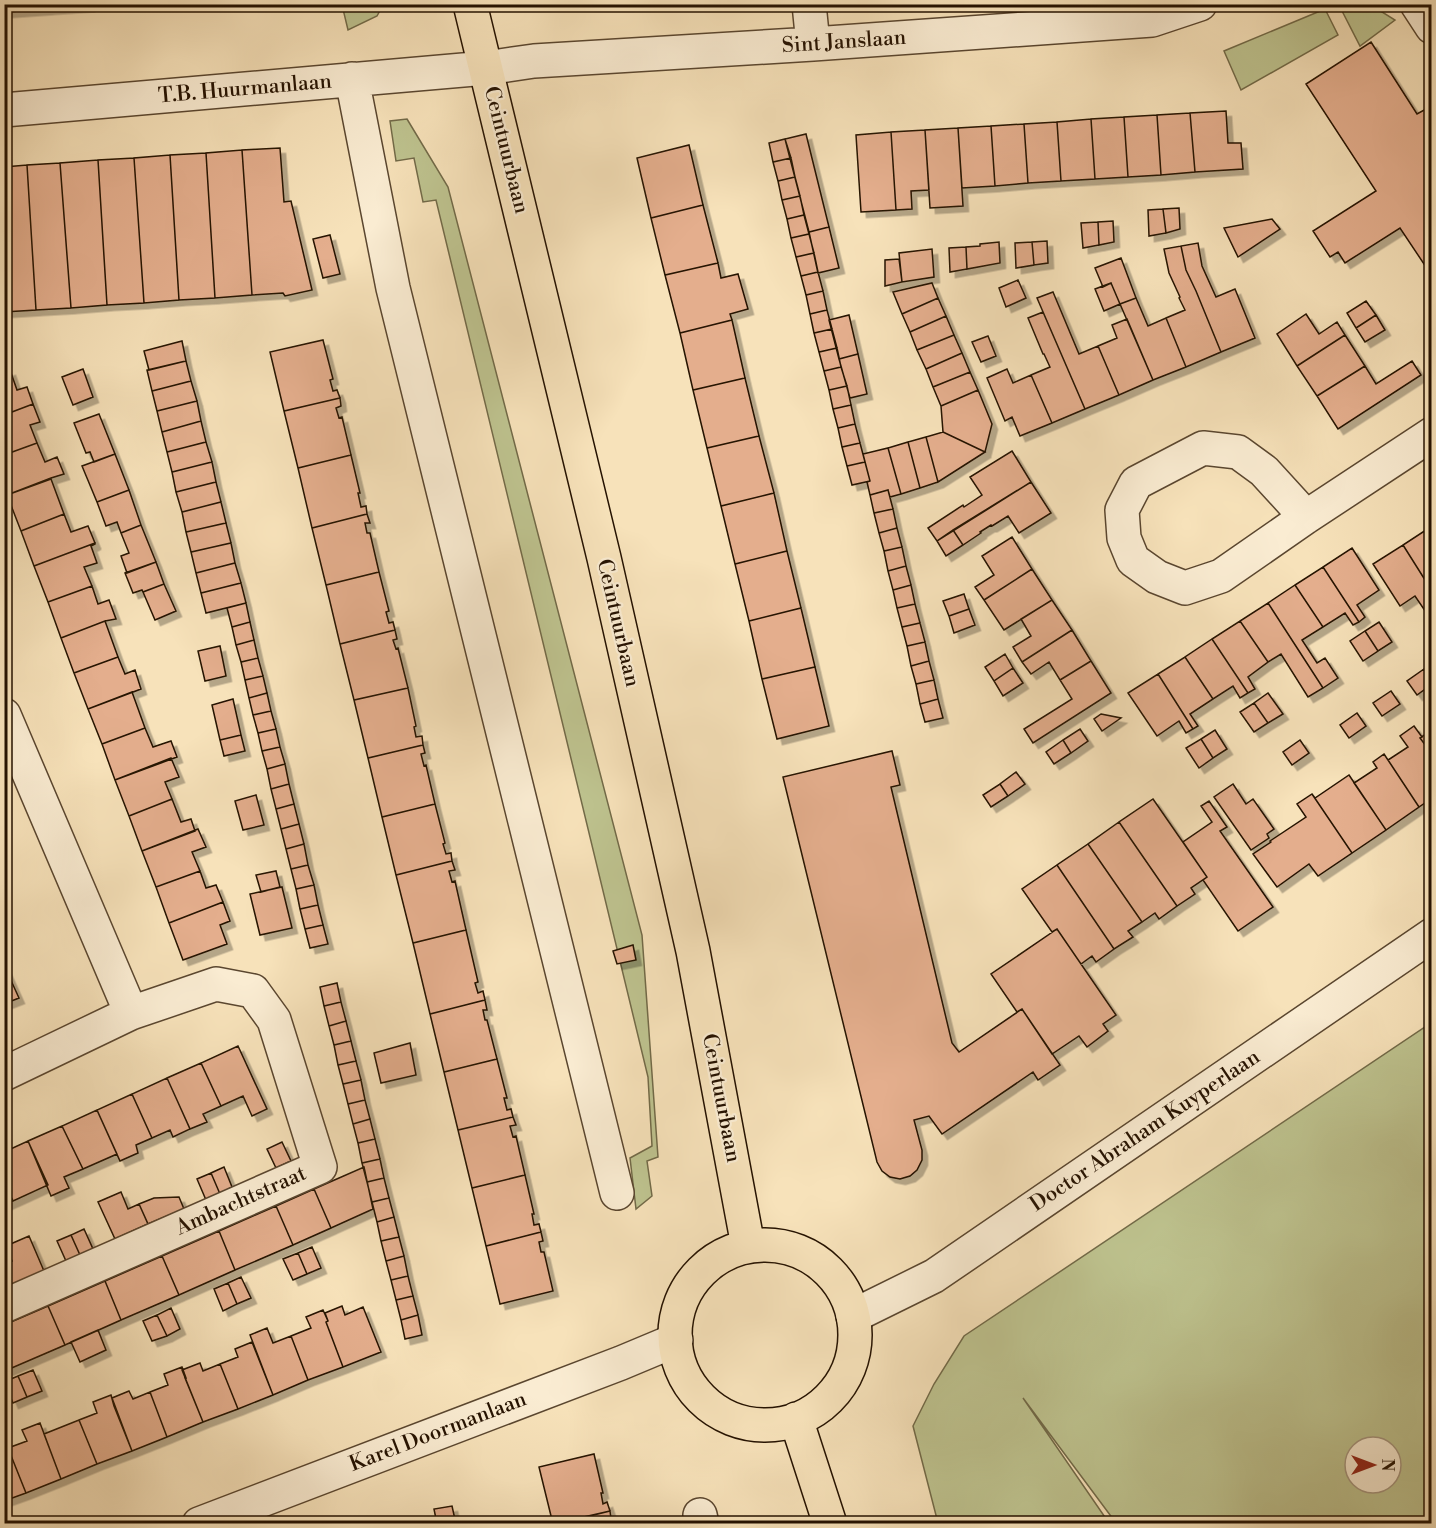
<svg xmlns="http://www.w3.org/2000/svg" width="1436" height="1528" viewBox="0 0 1436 1528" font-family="'Libre Bodoni',serif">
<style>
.green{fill:#bec38f;stroke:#726a48;stroke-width:1.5;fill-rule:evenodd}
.building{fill:#e4ae8d;stroke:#251201;stroke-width:1.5;filter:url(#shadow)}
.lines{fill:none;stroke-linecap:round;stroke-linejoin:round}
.street-casing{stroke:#5a462f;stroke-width:36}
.primary-casing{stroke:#251201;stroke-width:36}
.street{stroke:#faecd2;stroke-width:33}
.primary{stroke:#f7e2ba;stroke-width:33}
.labels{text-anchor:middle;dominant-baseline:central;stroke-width:4.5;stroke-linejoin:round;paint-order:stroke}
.street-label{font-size:21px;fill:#251201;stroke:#faecd2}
</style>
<defs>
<filter id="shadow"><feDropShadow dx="5.5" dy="5.5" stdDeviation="0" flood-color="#0004"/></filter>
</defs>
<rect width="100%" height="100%" fill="#f7e2ba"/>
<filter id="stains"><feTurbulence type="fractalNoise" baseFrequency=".00333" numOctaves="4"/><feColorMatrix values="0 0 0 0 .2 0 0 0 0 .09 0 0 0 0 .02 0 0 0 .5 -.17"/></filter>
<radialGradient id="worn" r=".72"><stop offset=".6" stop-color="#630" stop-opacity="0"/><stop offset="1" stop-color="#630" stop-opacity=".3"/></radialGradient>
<!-- green -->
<path class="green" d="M342,5v-1l41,1 -6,11 -29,14z
M1339,5h32l24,15 -35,26z
M1325,9l13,26 -97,55 -17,-39z
M407,119l41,68 194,748 16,222 -11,4 5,35 -16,13 -6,-51 22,-12 -4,-69 -212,-877 -13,2 -9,-44 -18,3 -6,-40z
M1431,1023v500h-315l-93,-125 86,125h-171l-25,-97 21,-42 30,-48zM1355,1447h36v36h-36z"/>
<!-- building -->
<path class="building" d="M7,4h41v5l-41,3z
M48,4h40l1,2 -41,3z
M1371,42l46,72 9,-5 6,9v158l-32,-48 -55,35 -7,-11 -8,5 -17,-26 63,-40 -70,-107z
M1226,111l2,32h13l2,26 -48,3 -5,-59z
M1190,113l5,59 -34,3 -4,-60z
M1157,115l4,60 -33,2 -4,-60z
M1124,117l4,60 -33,2 -4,-60z
M1091,119l4,60 -34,2 -4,-59z
M1057,122l4,59 -33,2 -4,-59z
M1024,124l4,59 -33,3 -4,-60z
M991,126l4,60 -33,2 -4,-60z
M958,128l5,78 -33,2 -5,-78z
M925,130l4,60 -18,1 1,18 -16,1 -5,-78z
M891,132l5,78 -35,2 -5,-77z
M806,134l23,93 -20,5 -24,-93z
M785,139l6,19 -18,4 -4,-19z
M689,145l14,60 -52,13 -14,-60z
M280,148l4,54 7,-1 21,89 -27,6 -2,-3 -31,2 -10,-145z
M242,150l10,145 -37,3 -9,-145z
M206,153l9,145 -36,2 -9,-145z
M170,155l9,145 -35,3 -10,-145z
M134,158l10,145 -37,2 -9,-145z
M791,158l4,19 -17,4 -5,-19z
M98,160l9,145 -36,3 -11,-145z
M60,163l11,145 -35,2 -9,-145z
M27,165l9,145 -32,2v-145z
M795,177l5,19 -18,4 -4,-19z
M800,196l4,19 -17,4 -5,-19z
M703,205l15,58 -53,12 -14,-57z
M1179,208l1,21 -14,4 -3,-24z
M1163,209l3,24 -17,3 -1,-26z
M804,215l5,19 -18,4 -4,-19z
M1272,219l8,10 -42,28 -14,-29z
M1113,221l1,21 -15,3 -1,-23z
M1098,222l1,23 -16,3 -2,-25z
M829,227l10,41 -21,5 -9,-41z
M809,234l5,19 -18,4 -5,-19z
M330,235l10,39 -17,4 -10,-39z
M1047,241l1,22 -14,2 -2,-23z
M999,242l1,21 -33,6 -1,-22 14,-1v-2z
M1032,242l2,23 -18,3 -1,-25z
M1198,243l4,23 14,31 19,-8 20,49 -34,14 -25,-61 -10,-21 -5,-24z
M1181,246l5,24 10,21 25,61 -35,15 -20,-49 19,-8 -6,-12 1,-1 -11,-24 -5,-24z
M966,247l1,22 -17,3 -1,-24z
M932,249l2,28 -32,5 -3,-29z
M814,253l4,19 -17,4 -5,-19z
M1121,258l15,40 -16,6 -9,-21 -8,4 -8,-19z
M899,259l3,23 -17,4v-26z
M718,263l3,15 17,-4 10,35 -18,5 2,6 -52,13 -15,-58z
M818,272l5,19 -17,4 -5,-19z
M1018,280l8,18 -20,9 -7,-19z
M932,283l6,15 -36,16 -9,-22z
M1111,283l9,21 -16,7 -9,-22z
M823,291l4,19 -17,4 -4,-19z
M1053,292l26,62 19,-8 21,49 -34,14 -48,-111z
M938,298l8,18 -36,16 -8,-18z
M1136,298l12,28 18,-8 20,49 -33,13 -33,-76z
M1366,301l10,14 -20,13 -9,-15z
M827,310l5,19 -18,4 -4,-19z
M1043,312l42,97 -33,14 -21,-48 19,-8 -6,-13h-1l-15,-36z
M1306,314l13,20 18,-12 8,13 -48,31 -20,-32z
M849,315l9,39 -19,5 -10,-39z
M1376,315l9,15 -20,12 -9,-14z
M946,316l8,19 -37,15 -7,-18z
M1127,319l26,61 -34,15 -21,-49 19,-8 -5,-13z
M732,320l13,58 -52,12 -13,-57z
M832,329l5,19 -18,4 -5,-19z
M954,335l8,18 -36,16 -9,-19z
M1345,335l20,31 -48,30 -20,-30z
M988,336l8,20 -15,6 -9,-20z
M323,340l10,39 -3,1 3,11 4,-1 3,8 -56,13 -14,-59z
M182,341l4,20 -37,9 -5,-19z
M837,348l4,19 -17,4 -5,-19z
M962,353l8,19 -37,15 -7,-18z
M858,354l9,40 -17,4 -11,-39z
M186,361l5,20 -39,10 -5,-21z
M1412,361l9,14 -83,54 -21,-33 48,-30 11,18z
M841,367l6,19 -18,4 -5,-19z
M83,369l10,28 -20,8 -11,-28z
M1007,369l6,14 18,-8 21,48 -32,13 -8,-19 -7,4 -18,-43z
M10,370l7,20 10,-3 6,17 -29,11v-43z
M970,372l8,18 -37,16 -8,-19z
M745,378l14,58 -52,12 -14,-58z
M191,381l6,20 -40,10 -5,-20z
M847,386l4,19 -18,4 -4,-19z
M978,390l14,34 -7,28 -42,-20 -2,-26z
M340,398l1,8 -5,2 3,10 3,-1 9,38 -53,13 -14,-57z
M197,401l4,20 -39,11 -5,-21z
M33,404l7,18 -10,3 7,18 -33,12v-40z
M851,405l4,19 -17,4 -5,-19z
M99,414l16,40 -21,8 -4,-10 -4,1 -12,-30z
M201,421l5,21 -39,10 -5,-20z
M855,424l5,19 -18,4 -4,-19z
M943,432l42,20 -47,30 -12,-45z
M759,436l15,57 -53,13 -14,-58z
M926,437l12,45 -18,6 -12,-46z
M206,442l6,20 -40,10 -5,-20z
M908,442l12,46 -19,6 -13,-46z
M37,443l8,19 12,-5 7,17 -13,4 -44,17 -3,-7v-33z
M860,443l5,19 -18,4 -5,-19z
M888,448l13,46 -11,3 -2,-7 -18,5 -3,-13 3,-1 -7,-27z
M1012,451l19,31 -94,59 -9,-13 35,-23 1,2 18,-12 -12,-18z
M115,454l14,36 -32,12 -15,-36z
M351,455l9,38h-2l3,14 5,-1 1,8 -55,14 -14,-60z
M212,462l4,20 -40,10 -4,-20z
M865,462l5,19 -18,4 -5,-19z
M51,479l13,35 -43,17 -14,-36z
M216,482l5,20 -39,10 -6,-20z
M1031,482l20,31 -32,20 -11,-17 -16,10 -1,-1 -11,7 1,1 -18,12 -10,-15z
M129,490l12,35 -20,8 -4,-11 -11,4 -9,-24z
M888,490l5,19 -19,4 -4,-18z
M774,493l13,58 -52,13 -14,-58z
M221,502l5,21 -40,9 -4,-20z
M893,509l4,19 -18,5 -5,-20z
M64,514l7,18 17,-6 7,17 -61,23 -13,-35z
M367,514l3,9h-5l2,10h3l9,39 -53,13 -14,-57z
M226,523l5,20 -40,9 -5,-20z
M141,525l15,37 -29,11 -6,-17 8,-3 -8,-20z
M897,528l5,19 -18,4 -5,-18z
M1429,528l3,3v60l-29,-46z
M953,530l10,15 -17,11 -9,-15z
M1012,537l20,32 -48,31 -9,-13 19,-12 -12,-19z
M95,543v1l-4,2 6,17 -13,4 8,19 -44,16 -14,-36z
M231,543l4,20 -39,10 -5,-21z
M1403,545l29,46v30l-17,-25 -15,10 -27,-42z
M902,547l4,19 -18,5 -4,-20z
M1352,548l27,42 -22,15 8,12 -6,5 -36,-55z
M787,551l14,57 -52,13 -14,-57z
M156,562l8,22 -21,8 -1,-2 -9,3 -8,-20z
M235,563l6,20 -40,10 -5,-20z
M906,566l5,19 -18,5 -5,-19z
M1323,567l36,55 -6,3 -8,-12 -22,14 -28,-42z
M1032,569l20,31 -48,30 -20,-30z
M379,572l10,39 -3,1 3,11 4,-1 2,8 -55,14 -14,-59z
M241,583l5,20 -40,10 -5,-20z
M164,584l12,27 -21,9 -12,-28z
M911,585l4,19 -18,4 -4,-18z
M1295,585l28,42 -21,13 15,23 8,-5 13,20 -15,10 -55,-85z
M92,586l6,18 11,-4 7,19 -11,2 -44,17 -13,-36z
M964,594l5,15 -20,7 -6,-15z
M1052,600l20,30 -50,32 -9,-15 18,-11 -10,-17z
M246,603l4,19 -18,5 -5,-19z
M1268,603l55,85 -15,9 -27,-43 -13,8 -28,-41z
M915,604l5,19 -18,4 -5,-19z
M801,608l14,59 -53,12 -13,-58z
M969,609l6,16 -21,8 -5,-17z
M105,621l13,36 -44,16 -13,-35z
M1240,621l28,41 -20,15 7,12 -7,4 -36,-54z
M250,622l4,18 -18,5 -4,-18z
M1379,622l13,20 -14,9 -13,-20z
M920,623l5,19 -18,4 -5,-19z
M395,630l2,9 -4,1 3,9 2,-1 10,40 -54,12 -14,-56z
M1072,630l19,31 -31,19 -11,-18 -18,12 -9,-12z
M1365,631l13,20 -15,10 -13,-20z
M1212,639l36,54 -8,5 -7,-12 -20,13 -28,-42z
M254,640l4,18 -17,4 -5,-17z
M925,642l4,19 -18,5 -4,-20z
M220,646l6,30 -21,5 -7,-30z
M1005,654l8,14 -19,13 -9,-14z
M118,657l7,17 10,-4 6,19 -53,20 -14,-36z
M1185,657l28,42 -23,15 8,12 -5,3 -35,-55z
M258,658l5,18 -18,4 -4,-18z
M929,661l5,19 -18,4 -5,-18z
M1091,661l20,32 -78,50 -9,-14 48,-30 -12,-19z
M815,667l14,59 -52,13 -15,-60z
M1013,668l10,15 -20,13 -9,-15z
M1424,669l8,12v3l-15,11 -10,-14z
M1158,674l35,55 -7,4 -7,-12 -22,15 -29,-43z
M263,676l4,17 -18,5 -4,-18z
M934,680l4,19 -18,5 -4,-20z
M408,688l8,38 -2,1 2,10 6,-1 1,9 -55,13 -14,-58z
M1391,691l9,13 -18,12 -9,-13z
M132,692l13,36 -43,16 -14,-35z
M267,693l4,18 -18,4 -4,-17z
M1268,693l15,21 -15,9 -14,-20z
M233,699l8,36 -21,5 -8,-35z
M938,699l5,19 -18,4 -5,-18z
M1254,703l14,20 -14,9 -14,-20z
M271,711l5,18 -18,4 -5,-18z
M1357,713l9,13 -17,12 -9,-13z
M1101,714l20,4 -19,13 -8,-12z
M1414,726l8,11 -2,1 12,16v44l-13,9 -31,-47 20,-13 -8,-11z
M145,728l8,19 18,-6 6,16 -62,23 -13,-36z
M276,729l4,18 -18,4 -4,-18z
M1080,729l8,12 -17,12 -8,-13z
M1215,730l12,19 -14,9 -12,-19z
M1432,730v24l-12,-16z
M241,735l4,16 -21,5 -4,-16z
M1201,739l12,19 -14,10 -13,-20z
M1063,740l8,13 -17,11 -8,-12z
M1300,740l9,13 -17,12 -9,-13z
M423,745l2,8 -4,1 3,12 2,-1 9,39 -53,13 -14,-59z
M280,747l5,17 -18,5 -5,-18z
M892,751l8,34 -9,2 61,256 7,9 63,-43 38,56 -22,15 -5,-8 -91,62 -13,-18 -15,4 8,30v10l-5,10 -7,6 -10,3 -10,-2 -8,-6 -5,-9 -94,-385z
M1384,754l35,53 -33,23 -32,-47 23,-15 -4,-6z
M171,758l8,19 -14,5 7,17 -43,17 -14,-36z
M285,764l4,20 -18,5 -4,-20z
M1016,772l9,12 -17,12 -8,-12z
M1349,775l37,55 -34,23 -40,-59 3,4z
M289,784l5,20 -18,5 -5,-20z
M1000,784l8,12 -17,11 -8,-12z
M1233,784l13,20 7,-5 21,30 -7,5 2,4 -18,12 -37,-53z
M1312,794l40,59 -34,23 -9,-12 -32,23 -24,-33 18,-12 -1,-1 36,-24 -9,-13z
M256,795l8,30 -21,5 -8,-29z
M172,799l9,23 10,-3 4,12 -53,20 -13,-35z
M1153,799l54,78 -16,11 4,6 -18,12 -58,-84z
M1209,801l18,26 -7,4 53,76 -35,24 -35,-51 4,-3 -24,-35 29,-20 -11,-16z
M294,804l5,20 -18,5 -5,-20z
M435,804l10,39 -2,1 3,10 5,-1 1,8 -56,14 -14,-58z
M1119,822l58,84 -18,13 -4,-6 -13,9 -54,-78z
M299,824l5,20 -18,5 -5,-20z
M198,829l8,18 -14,5 8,19 -44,16 -14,-36z
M304,844l4,21 -17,4 -5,-20z
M1088,844l54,78 -14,9 5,6 -19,12 -57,-84z
M452,861l3,9 -6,1 3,11 3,-1 11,49 -53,13 -17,-68z
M308,865l6,20 -18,4 -5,-20z
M1057,865l57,84 -18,13 -4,-6 -11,8 -24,-35 -5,3 -30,-43z
M200,871l6,17 10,-3 7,17 -54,21 -13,-36z
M276,871l4,16 -19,5 -5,-17z
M314,885l4,20 -18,4 -4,-20z
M282,887l10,41 -32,7 -10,-41z
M223,902l7,19 -10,4 7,19 -44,16 -14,-37z
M318,905l5,20 -18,4 -5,-20z
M323,925l5,19 -18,4 -5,-19z
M1057,929l59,86 -13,9 5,7 -21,16 -8,-11 -27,18 -30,-45 -5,3 -26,-38z
M466,930l12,52 -3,1 3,10 5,-2 2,9 -55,14 -17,-71z
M633,945l3,15 -19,4 -4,-13z
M4,965l15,33 -15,6z
M337,983l4,19 -17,4 -4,-19z
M485,1000l2,10h-4l2,10h2l10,39 -53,13 -14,-58z
M341,1002l5,19 -17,5 -5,-20z
M346,1021l5,20 -17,4 -5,-19z
M351,1041l5,20 -18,4 -4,-20z
M410,1043l6,32 -35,8 -7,-30z
M238,1046l29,63 -15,7 -9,-20 -22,10 -20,-43z
M497,1059l10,39h-3l3,12 4,-1 2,8 -55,13 -14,-58z
M356,1061l5,19 -18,4 -5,-19z
M201,1063l20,43 -18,8 4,8 -17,7 -23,-51z
M167,1078l23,51 -17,8 -3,-7 -18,8 -20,-44z
M361,1080l4,20 -17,4 -5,-20z
M132,1094l20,44 -16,7 2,8 -18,8 -23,-51z
M365,1100l5,19 -17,5 -5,-20z
M97,1110l20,44 -34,15 -21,-43z
M513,1117l3,8 -6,1 3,11 3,-1 9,39 -53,13 -14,-58z
M370,1119l5,20 -17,4 -5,-19z
M62,1126l21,43 -19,8 5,11 -18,8 -23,-55z
M375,1139l5,20 -18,4 -4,-20z
M28,1141l20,44 -35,16 -9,-19v-30z
M282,1142l9,19 -15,7 -9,-19z
M380,1159l4,19 -17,4 -5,-19z
M224,1167l8,20 -12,7 -9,-21z
M364,1167l9,42 -42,19 -17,-39z
M211,1173l9,21 -14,6 -9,-21z
M525,1175l9,39h-2l2,11 5,-1 2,8 -55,14 -14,-58z
M384,1178l5,20 -17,4 -5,-20z
M4,1182l9,19 -9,4z
M314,1189l17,39 -38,17 -17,-39z
M121,1192l7,17 11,-5 9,20 -33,15 -17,-37z
M179,1197l5,12 -36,15 -9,-20 15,-6z
M389,1198l5,19 -17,5 -5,-20z
M276,1206l17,39 -58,25 -16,-39z
M394,1217l5,20 -18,4 -4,-19z
M84,1229l9,20 -13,6 -9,-20z
M219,1231l16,39 -56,25 -17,-39z
M541,1232l2,9 -4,1 2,10h3l9,39 -53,13 -14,-58z
M71,1235l9,20 -14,6 -9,-20z
M29,1236l15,35 -37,16 -3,-5v-18l8,-3 -6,-15z
M399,1237l5,19 -18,5 -5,-20z
M312,1247l9,21 -14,6 -9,-21z
M298,1253l9,21 -14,6 -10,-21z
M162,1256l17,39 -58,25 -16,-39z
M404,1256l4,20 -17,4 -5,-19z
M408,1276l5,20 -17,4 -5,-20z
M241,1277l10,21 -14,6 -9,-21z
M105,1281l16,39 -56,25 -17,-39z
M228,1283l9,21 -14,7 -9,-22z
M413,1296l5,19 -17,5 -5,-20z
M48,1306l17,39 -58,25 -3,-6v-39z
M342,1306l3,9 18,-8 18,45 -38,15 -17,-45 2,-1 -3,-8z
M171,1308l9,21 -13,7 -10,-21z
M323,1310l5,11 -2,1 17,45 -35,13 -17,-44 20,-8 -5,-11z
M157,1315l10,21 -15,5 -9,-20z
M418,1315l4,20 -17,4 -4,-19z
M267,1328l6,15 18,-7 17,44 -35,15 -23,-60z
M98,1330l8,20 -26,12 -9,-20z
M252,1342l21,53 -35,14 -18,-45 18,-7 -3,-8z
M200,1363l3,8 17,-7 18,45 -35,13 -21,-52z
M182,1367l4,11h-1l18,44 -36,15 -17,-45 18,-7 -4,-11z
M33,1370l9,21 -15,6 -9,-21z
M18,1376l9,21 -14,6 -9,-21z
M129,1391l4,8 17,-7 17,45 -35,14 -20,-53z
M111,1395l3,11 18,45 -35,13 -18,-44 18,-7 -4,-11z
M79,1420l18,44 -36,15 -17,-45z
M40,1423l21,56 -35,14 -18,-45 19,-7 -5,-11z
M8,1448l18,45 -22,8v-51z
M594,1454l9,39h-2l2,11 4,-2 3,9 -57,13 -14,-57z
M452,1506l4,18h-19l-3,-15z
M610,1511l1,8 -4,1v4h-50z"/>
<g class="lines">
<!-- street casing -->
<g class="street-casing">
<path id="street" d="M809,4l4,40
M1417,4l15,23
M352,79l41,209 224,905
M4,110l482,-42 48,-7 279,-17 339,-24 48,-16
M1306,517l-42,-46 -26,-19 -35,-4 -67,35 -14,27 2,28 9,22 24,17 28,11 36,-12 85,-59 126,-83
M4,715l127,298
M4,1074l127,-61 85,-29 37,7 21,29 46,147 -316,139
M853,1316l81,-40 498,-341
M700,1515l2,9
M199,1524l422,-161 55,-23"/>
</g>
<!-- primary casing -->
<g class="primary-casing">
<path id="primary" d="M470,4l134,554 89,393 55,295
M675 1335a90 90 0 1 1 180 0a90 90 0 1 1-180 0Z
M796,1419l34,105"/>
</g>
<!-- street -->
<use href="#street" class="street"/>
<!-- primary -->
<use href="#primary" class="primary"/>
</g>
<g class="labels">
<!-- street labels -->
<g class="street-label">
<text transform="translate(844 42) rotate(-4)">Sint Janslaan</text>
<text transform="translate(245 89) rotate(-5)">T.B. Huurmanlaan</text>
<text transform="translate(506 150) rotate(76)">Ceintuurbaan</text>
<text transform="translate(618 623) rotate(77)">Ceintuurbaan</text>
<text transform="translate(721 1098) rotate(79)">Ceintuurbaan</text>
<text transform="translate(1145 1131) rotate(-34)">Doctor Abraham Kuyperlaan</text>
<text transform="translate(241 1201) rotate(-24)">Ambachtstraat</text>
<text transform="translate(438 1432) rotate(-21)">Karel Doormanlaan</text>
</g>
</g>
<!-- margin -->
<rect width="1436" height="1528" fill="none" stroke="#f7e2ba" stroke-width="24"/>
<rect x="6" y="6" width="1424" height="1516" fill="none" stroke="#251201" stroke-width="3"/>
<rect x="12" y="12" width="1412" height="1504" fill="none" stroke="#251201" stroke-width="1.5"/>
<!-- north arrow -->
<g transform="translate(1373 1465) rotate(90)"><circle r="28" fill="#faecd2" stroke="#a5957e" stroke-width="1.5"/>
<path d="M0-4.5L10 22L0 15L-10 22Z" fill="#8f2418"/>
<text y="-9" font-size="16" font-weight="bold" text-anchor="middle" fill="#251201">N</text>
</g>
<rect width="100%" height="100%" filter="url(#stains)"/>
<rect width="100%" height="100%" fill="url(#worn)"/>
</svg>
